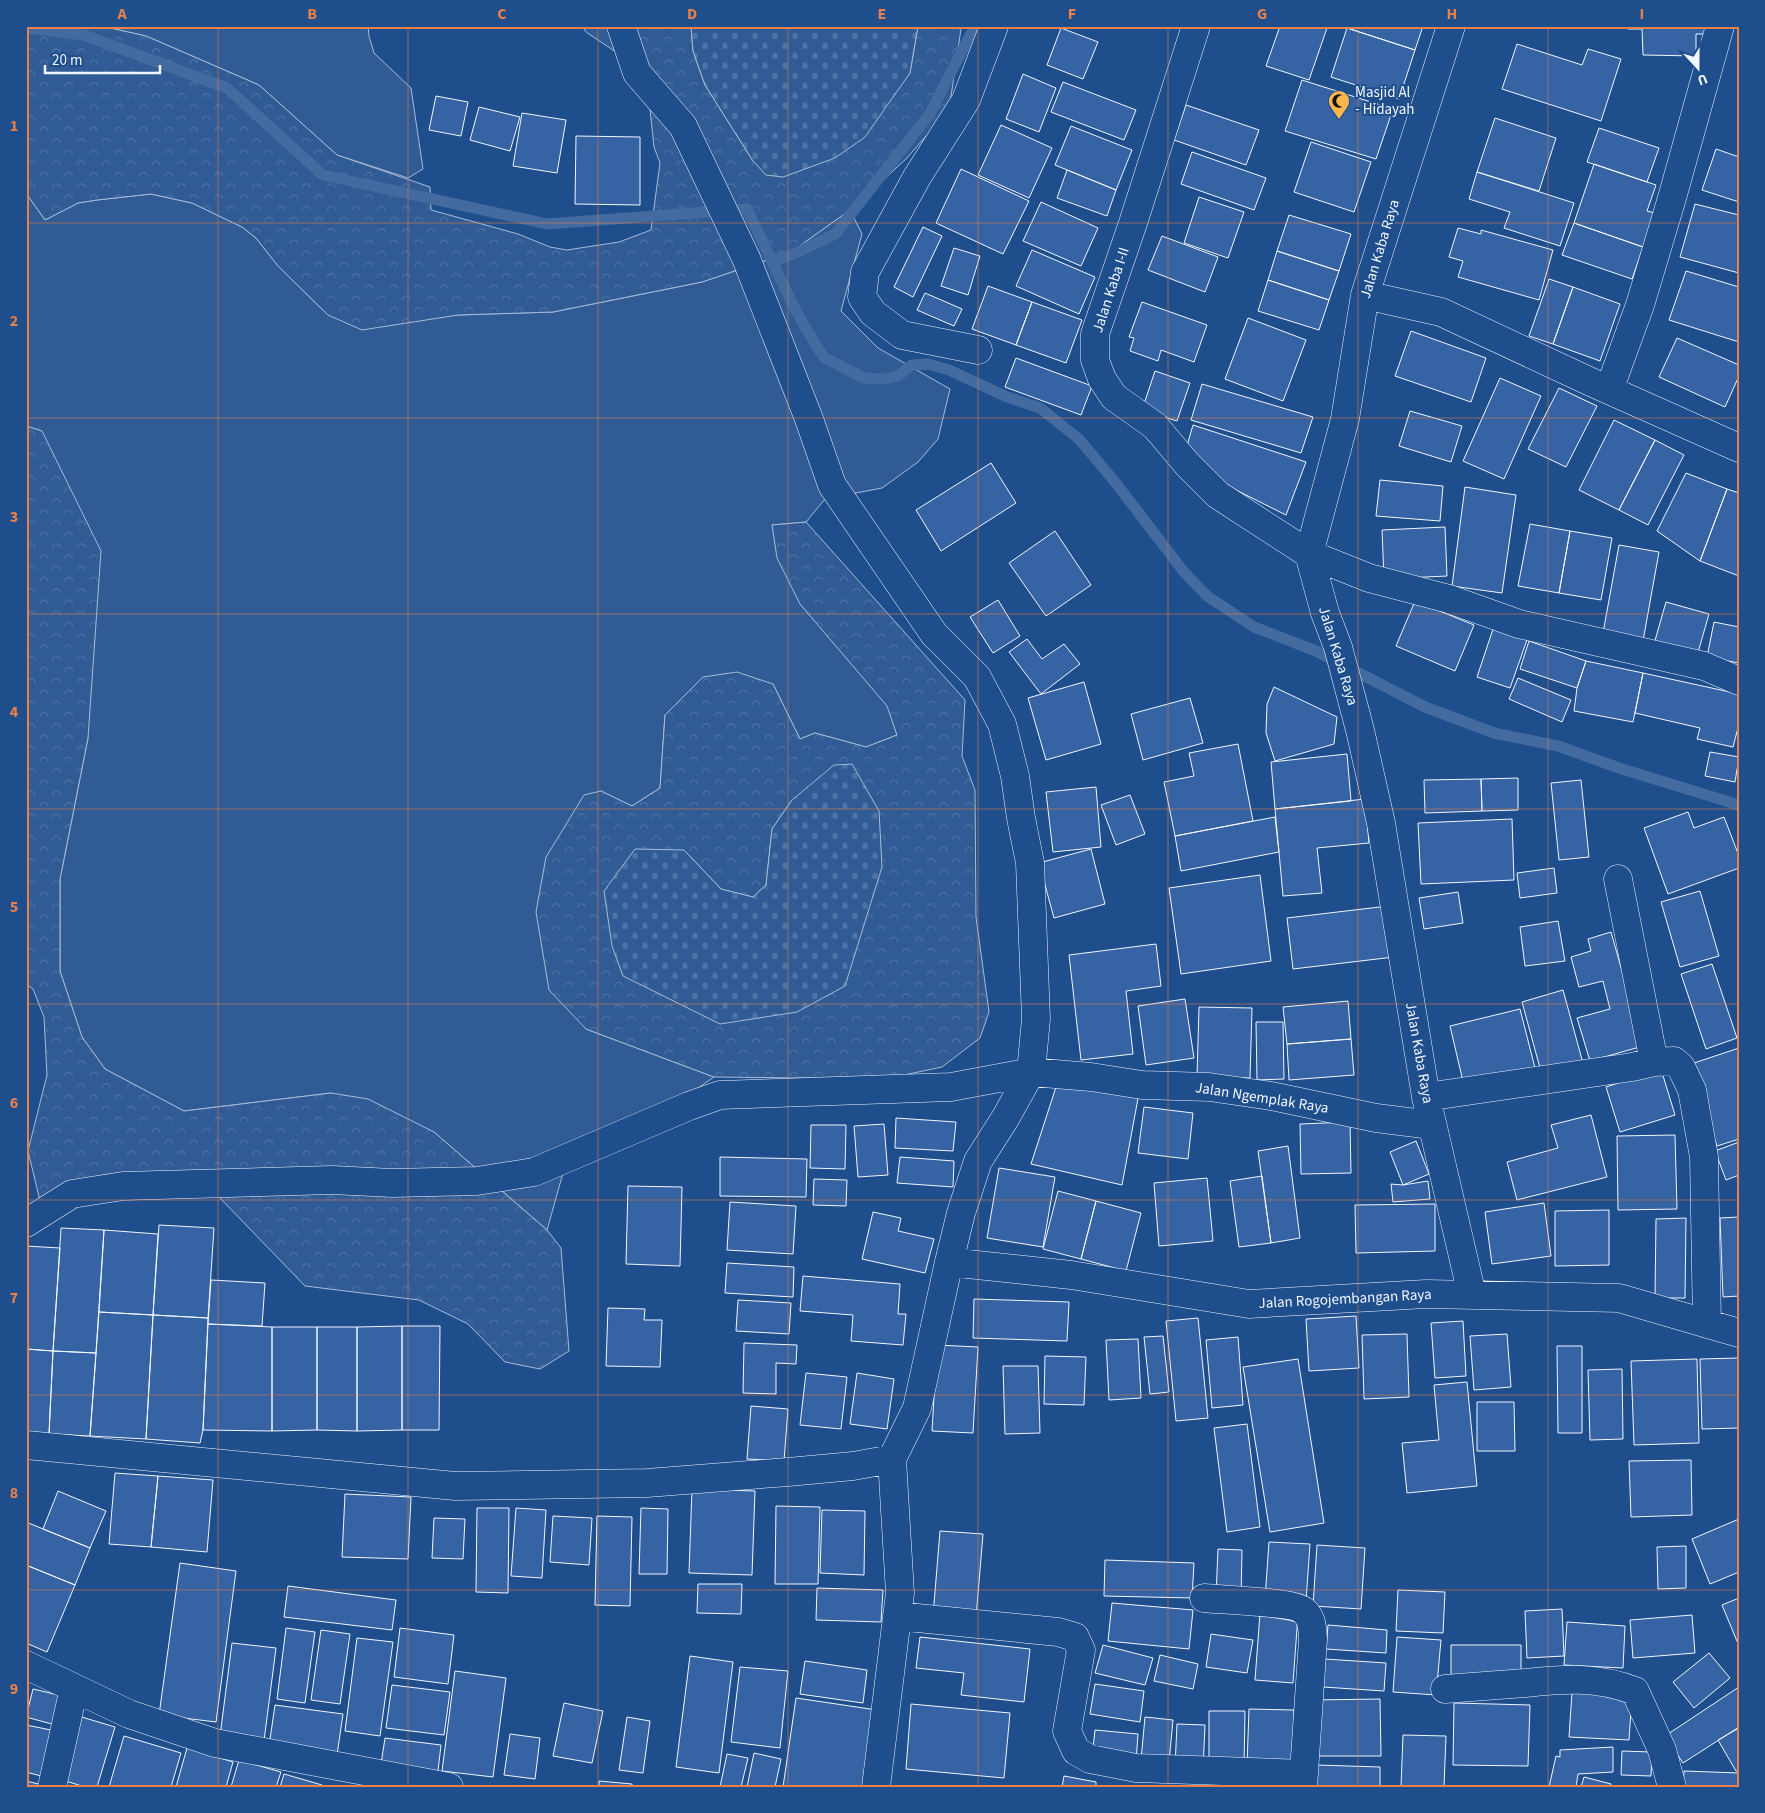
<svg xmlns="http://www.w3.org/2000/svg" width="1765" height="1813" viewBox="0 0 1765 1813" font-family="'Source Sans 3',sans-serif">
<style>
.built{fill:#305b95;stroke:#a8bbd7}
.forest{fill:url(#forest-crowns);stroke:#a8bbd7;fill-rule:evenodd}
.cemetery{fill:url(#cemetery-stones);stroke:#a8bbd7}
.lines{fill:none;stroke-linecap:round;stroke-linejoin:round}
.stream{stroke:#446ba0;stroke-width:11}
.building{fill:#3563a3;stroke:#f2f6ff}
.street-casing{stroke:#f2f6ff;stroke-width:29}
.street{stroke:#1f4e8c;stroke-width:28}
.grid{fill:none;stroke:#ea8049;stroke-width:1;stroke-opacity:0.55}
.labels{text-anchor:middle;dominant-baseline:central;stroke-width:4;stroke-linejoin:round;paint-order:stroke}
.poi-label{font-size:15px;fill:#f2f6ff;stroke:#1f4e8c;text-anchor:start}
.street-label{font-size:15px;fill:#f2f6ff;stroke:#1f4e8c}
.neatline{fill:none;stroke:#ea8049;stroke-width:2}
.grid-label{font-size:16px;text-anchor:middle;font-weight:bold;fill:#ea8049}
</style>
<defs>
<pattern id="forest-crowns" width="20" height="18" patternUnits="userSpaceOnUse" patternTransform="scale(1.25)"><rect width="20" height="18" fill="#305b95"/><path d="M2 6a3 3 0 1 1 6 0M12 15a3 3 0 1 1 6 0" fill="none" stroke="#4e73a5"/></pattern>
<pattern id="cemetery-stones" width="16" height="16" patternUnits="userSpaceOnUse" patternTransform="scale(1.25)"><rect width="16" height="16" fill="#305b95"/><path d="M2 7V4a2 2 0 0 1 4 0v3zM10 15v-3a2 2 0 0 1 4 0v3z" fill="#4e73a5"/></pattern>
</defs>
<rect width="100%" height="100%" fill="#1f4e8c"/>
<!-- built -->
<path class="built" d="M101,26h267l1,10 5,17 37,35 12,81 -15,9 -71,-23 -78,-70 -113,-49z
M26,193l19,27 33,-17 19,-3 54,-6 41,9 50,24 14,11 22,28 50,49h130l95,-3 149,-30 89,-30 59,-42 12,24 -21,77 37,37 72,41 -12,50 -20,23 -36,26 -57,11 -19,23 -34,3 28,79 88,102 9,29 -31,12 -51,-14 -15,6 -27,-55 -108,31 -5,73 -28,18 -31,-15 -15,238 128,48 -32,22 -52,22 -58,20 -25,89 -113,-98 -103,-39 -147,18 -79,-42 -23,-32 -22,-66v-92l28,-141 -46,-307 -16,-5z"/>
<!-- forest -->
<path class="forest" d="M26,26h75l45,10 113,49 78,70 93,32 1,23 87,24 32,13 17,3 52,-8 32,-12 9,-67 -6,-16 -8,-75 -60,-40 -4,-6h109l2,25 12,34 48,76 157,-88 8,-47h42l1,3 -12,81 -43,49 -56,51 -59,42 -89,30 -149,30 -95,3 -96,15 -34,-15 -50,-49 -22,-28 -14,-11 -50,-24 -41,-9 -54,6 -19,3 -33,17 -19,-27z
M26,426l16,5 59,120 -13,187 -28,141v92l22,66 23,32 79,42 147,-18 37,6 66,33 113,98 14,18 8,103 -29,18 -35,-7 -37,-38 -49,-24 -114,-14 -87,-90 -178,5 -12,-50 19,-76 -3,-58 -11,-28 -7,-5z
M806,522l159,178 -3,56 13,34 1,127 13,95 -9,26 -38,29 -57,12 -171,-2 -128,-48 -37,-39 -13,-78 10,-55 38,-62 17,-4 31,15 28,-18 5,-73 38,-38 34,-5 36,12 27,55 15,-6 51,14 31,-12 -10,-29 -87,-102 -23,-46 -5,-33zM792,800l5,212 -113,-162 37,39 32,8 13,-12 6,-56z"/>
<!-- cemetery -->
<path class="cemetery" d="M691,26h227l-8,47 -45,64 -30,21 -52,19 -17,-2 -13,-14 -48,-76 -12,-34z
M852,764l27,47 3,56 -37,119 -48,26 -77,12 -97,-48 -11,-30 -8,-55 31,-42 49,1 37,39 32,8 13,-12 6,-56 20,-29 42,-35z"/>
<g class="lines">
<!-- stream -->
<path class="stream" d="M26,28l58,7 143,53 96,87 224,49 200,-15 48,100 23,40 7,9 39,20 20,1 14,-3 14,-11 16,-1 21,6 58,27 33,11 39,31 36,43 69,90 23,24 47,31 62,24 109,56 69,26 64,13 61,22 120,37
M772,262l26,-10 37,-18 94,-119 46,-89"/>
</g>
<!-- building -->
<path class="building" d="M1280,26l47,2 -18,52 -43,-14z
M1348,26h75l-8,24 -68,-22z
M1628,26h85v8h-17v22l-53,-1 -1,-26h-14z
M1061,28l37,14 -15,37 -36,-14z
M1347,28l68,22 -16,49 -68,-22z
M1517,44l65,21 6,-16 33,10 -20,62 -99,-32z
M1023,74l33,14 -17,44 -33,-13z
M1302,80l91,29 -17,50 -91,-28z
M1063,82l73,28 -12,30 -73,-28z
M436,96l32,6 -7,34 -32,-6z
M1186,105l73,25 -13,35 -72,-25z
M479,107l41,10 -10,34 -40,-11z
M522,113l44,7 -9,53 -44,-7z
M1495,118l61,20 -17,53 -62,-19z
M1001,125l51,23 -23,50 -51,-23z
M1071,126l61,24 -16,40 -61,-25z
M1599,128l60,20 -12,34 -60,-20z
M576,136l64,1v68l-65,-1z
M1311,142l60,20 -17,50 -60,-20z
M1716,149l23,8v45l-37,-12z
M1192,152l74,26 -12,32 -73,-26z
M1594,164l62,21 -9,26 8,2 -12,34 -69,-24z
M961,169l68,32 -26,53 -67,-31z
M1067,170l49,20 -9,26 -50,-18z
M1477,172l97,31 -14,43 -56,-18 6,-16 -41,-13z
M1199,197l45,15 -16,46 -44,-15z
M1041,202l57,26 -17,38 -58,-25z
M1695,204l44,11v58l-59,-16z
M1289,215l62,19 -12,37 -62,-20z
M1574,223l69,24 -11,32 -70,-24z
M923,227l19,9 -29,61 -19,-10z
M1458,228l23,6v-4l72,20 -14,50 -81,-23 5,-16 -14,-4z
M1162,236l56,21 -13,35 -57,-22z
M954,248l26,8 -12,39 -27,-9z
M1032,250l63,27 -16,37 -63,-28z
M1277,251l62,20 -10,29 -61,-20z
M1686,271l53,16v55l-70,-22z
M1549,279l24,8 -20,57 -24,-8z
M1268,280l61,20 -10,30 -61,-19z
M988,286l44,16 -16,43 -44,-16z
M1573,287l47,17 -20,57 -47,-17z
M925,293l37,16 -8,17 -37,-16z
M1032,302l50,18 -16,43 -50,-18z
M1142,302l65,23 -13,37 -33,-12 -3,11 -28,-10 4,-13 -5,-1z
M1248,318l58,22 -23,61 -58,-22z
M1411,331l75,27 -15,44 -76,-26z
M1677,338l62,27v11l-14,31 -66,-30z
M1016,358l76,28 -11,29 -76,-28z
M1155,371l35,12 -13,38 -35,-11z
M1500,378l41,18 -37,83 -41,-18z
M1202,384l111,33 -12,36 -110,-33z
M1559,388l38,18 -31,61 -38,-18z
M1410,411l52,15 -11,36 -52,-16z
M1614,420l41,20 -36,70 -40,-20z
M1193,425l113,37 -20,53 -60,-30 -40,-36z
M1655,440l29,15 -36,70 -29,-15z
M991,463l25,40 -75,48 -25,-41z
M1686,473l41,16 -27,72 -43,-30z
M1380,480l63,6 -3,35 -64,-5z
M1465,487l51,8 -14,98 -50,-7z
M1727,489l12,4v83l-39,-15z
M1530,524l40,7 -11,62 -41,-7z
M1445,527l2,49 -63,3 -2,-49z
M1055,531l36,54 -45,31 -37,-53z
M1570,531l42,7 -11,62 -42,-7z
M1619,545l40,7 -16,89 -40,-8z
M998,600l22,36 -27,17 -23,-36z
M1415,601l59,24 -19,46 -59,-25z
M1666,602l43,12 -14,49 -43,-12z
M1714,622l25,5v36l-32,-6z
M1494,626l34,11 -18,51 -33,-11z
M1027,639l15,20 22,-15 16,20 -39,30 -32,-42z
M1529,641l57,20 -9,27 -57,-19z
M1586,661l57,12 -10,49 -59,-11 3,-23z
M1643,673l96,21v30l-6,23 -36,-8 3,-11 -65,-15z
M1518,678l53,22 -9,22 -53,-23z
M1084,682l17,62 -55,16 -18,-62z
M1274,687l63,30 -3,27 -59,17 -9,-28 1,-29z
M1190,698l13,45 -60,17 -12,-46z
M1238,744l15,77 -78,15 -11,-54 30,-6 -5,-23z
M1710,752l29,5 -4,25 -30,-6z
M1347,754l4,47 -76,8 -4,-47z
M1518,778v32l-36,1 -1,-32z
M1481,779l1,32 -57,2 -1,-33z
M1581,780l8,77 -30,3 -8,-77z
M1096,787l5,60 -48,5 -7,-60z
M1130,795l15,39 -29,11 -15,-40z
M1365,799l4,44 -52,5 5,45 -39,3 -8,-87z
M1688,812l6,16 30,-11 15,39v12l-71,26 -24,-66z
M1275,817l4,35 -98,19 -6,-35z
M1512,819l2,61 -93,4 -3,-61z
M1091,849l14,55 -51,14 -15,-55z
M1554,868l3,25 -37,5 -3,-25z
M1260,875l11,86 -90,13 -12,-86z
M1700,891l19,65 -39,11 -19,-65z
M1458,892l5,31 -39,6 -5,-31z
M1388,906l6,51 -101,12 -6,-51z
M1558,921l7,40 -40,5 -5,-39z
M1611,932l32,114 -53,15 -13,-43 33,-9 -7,-28 -24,6 -8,-30 20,-6 -3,-12z
M1156,944l5,42 -35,5 7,63 -52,6 -12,-105z
M1712,964l25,74 -31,11 -25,-75z
M1563,990l21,77 -41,12 -21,-77z
M1185,999l9,59 -48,7 -8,-59z
M1348,1001l3,38 -64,5 -4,-37z
M1199,1007l53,1 -2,70 -53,-1z
M1520,1009l16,63 -71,18 -15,-64z
M1256,1022h27l1,57 -27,1z
M1351,1039l3,36 -65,5 -2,-36z
M1739,1048v91l-22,7 -29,-81z
M1661,1069l14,46 -55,17 -14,-45z
M1056,1087l83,6 -17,92 -91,-21z
M1144,1107l49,6 -5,46 -50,-6z
M1591,1115l16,62 -90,23 -10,-38 51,-14 -7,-23z
M896,1118l60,4 -3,29 -58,-3z
M1350,1122l1,51 -50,1 -1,-50z
M884,1124l4,51 -30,2 -4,-51z
M811,1125h35l-1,44 -35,-1z
M1675,1135l2,74 -59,1 -1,-74z
M1416,1141l13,33 -26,11 -13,-33z
M1739,1142v33l-13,5 -11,-29z
M1288,1146l12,92 -29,5 -13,-92z
M720,1157l87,2 -1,38 -86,-1z
M900,1157l54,4 -1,26 -56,-4z
M999,1168l56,9 -12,70 -56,-9z
M1262,1176l9,67 -32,4 -9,-66z
M1207,1178l6,63 -54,5 -5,-63z
M814,1179l33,1 -1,26 -33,-1z
M1428,1181l2,18 -37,3 -2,-18 12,1z
M628,1186l54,1 -2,79 -54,-2z
M1058,1191l38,10 -15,58 -38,-10z
M1096,1201l45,12 -15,58 -45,-12z
M730,1202l66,4 -3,48 -66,-4z
M1544,1203l7,53 -59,8 -7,-52z
M1435,1204v47l-79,2 -1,-48z
M1609,1210v55l-54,1v-55z
M873,1212l28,6 -3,13 36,8 -9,34 -63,-14z
M1739,1217v79l-16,1 -3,-79z
M1686,1218l-1,80h-30l1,-79z
M159,1225l55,3 -6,90 -55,-3z
M61,1228l43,2 -8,123 -43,-2z
M104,1230l54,4 -5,81 -54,-3z
M26,1246l34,2 -7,103 -27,-2z
M727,1263l67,4 -1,30 -68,-4z
M803,1276l97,8 -2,30h8l-3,31 -52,-4 2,-26 -53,-4z
M211,1280l54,3 -3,43 -54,-2z
M974,1299l95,3 -2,39 -94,-3z
M738,1300l53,3 -2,31 -53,-3z
M608,1308l37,1 -1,11h18l-2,47 -54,-1z
M99,1312l54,3 -7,124 -56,-3z
M153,1315l55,3 -5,112 -3,13 -54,-4z
M1356,1316l3,52 -50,3 -3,-52z
M1198,1318l10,100 -32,3 -10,-100z
M1463,1321l3,55 -31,2 -4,-55z
M208,1324l64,3v104l-69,-1z
M402,1326h38l-1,104h-37z
M402,1326v104l-45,1v-104z
M272,1327h45v103l-45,1z
M317,1327h40v104l-40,-1z
M1407,1334l2,63 -45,2 -2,-64z
M1507,1334l4,53 -37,3 -4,-54z
M1163,1336l6,56 -19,2 -6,-57z
M1238,1337l5,68 -31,3 -6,-68z
M1138,1339l3,59 -32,2 -3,-60z
M744,1343l53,2 -1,19 -20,-1v31l-33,-1z
M937,1345l41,2 -5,86 -41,-2z
M1557,1346h25v87h-24z
M26,1349l27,2 -4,83 -23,-1z
M53,1351l43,2 -6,83 -41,-2z
M1045,1356l41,1 -2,48 -40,-1z
M1739,1358v70l-37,1 -2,-70z
M1298,1359l26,164 -54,9 -27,-165z
M1697,1359l2,84 -65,2 -3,-84z
M1003,1366h35l2,67 -35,1z
M1622,1369l1,70 -33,1 -2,-70z
M806,1373l41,4 -6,52 -41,-4z
M857,1373l37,6 -7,50 -37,-5z
M1467,1382l10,104 -70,7 -5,-50 37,-3 -5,-55z
M1477,1402h37l1,49h-38z
M751,1406l37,3 -4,52 -37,-2z
M1247,1424l13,103 -33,5 -13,-104z
M1691,1460l1,55 -61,2 -2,-56z
M115,1473l43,3 -7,71 -42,-3z
M158,1476l55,4 -6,72 -56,-5z
M692,1489l63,2 -3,84 -63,-2z
M58,1491l48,20 -16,37 -47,-19z
M345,1494l66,3 -3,62 -66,-2z
M776,1506l44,1 -2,77h-43z
M477,1508h32l-1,85 -32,-1z
M516,1508l30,2 -4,68 -31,-2z
M641,1508l27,1 -1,65h-28z
M822,1510l43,1 -1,64 -44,-2z
M553,1516l39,2 -3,47 -39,-3z
M597,1516l35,1 -2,89 -35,-1z
M434,1518l31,1 -2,40 -31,-1z
M1739,1519v53l-29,12 -18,-45z
M26,1522l64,26 -15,37 -49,-20z
M940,1531l43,3 -7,84 -43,-2z
M1269,1542l41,2 -4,57 -41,-2z
M1317,1545l48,3 -4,61 -48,-3z
M1686,1546v42l-28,1 -1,-42z
M1218,1549l24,1 -1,47 -25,-1z
M1105,1560l89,3 -2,35 -88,-2z
M180,1563l56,8 -20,151 -57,-7z
M26,1565l49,20 -28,67 -21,-9z
M698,1584h44l-1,30 -44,-1z
M288,1586l108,14 -4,30 -108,-13z
M817,1588l66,2 -2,32 -65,-2z
M1398,1590l47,2 -2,41 -47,-2z
M1739,1598v48l-17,-41z
M1112,1603l81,7 -4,39 -81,-8z
M1562,1609l2,47 -37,2 -2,-47z
M1260,1613l38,2 -5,68 -38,-3z
M1692,1615l3,38 -62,5 -3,-38z
M1567,1622l58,4 -2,42 -59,-3z
M1328,1625l59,5 -1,23 -60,-4z
M286,1628l29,4 -10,71 -28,-4z
M400,1628l54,7 -6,49 -54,-7z
M321,1630l29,4 -10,70 -29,-4z
M1211,1634l42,6 -6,33 -41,-6z
M920,1637l110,12 -6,53 -63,-7 3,-22 -48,-5z
M1397,1637l44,3 -5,55 -43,-3z
M357,1638l36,4 -13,94 -35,-5z
M232,1643l44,5 -12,93 -44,-5z
M1103,1645l50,13 -8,27 -50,-12z
M1451,1645h70v36h-70z
M1709,1653l21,25 -36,30 -21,-26z
M1160,1655l38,9 -5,25 -39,-8z
M690,1656l43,6 -14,111 -43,-6z
M1325,1659l61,4 -2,28 -61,-4z
M805,1661l62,9 -4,33 -63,-9z
M740,1667l48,4 -8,77 -49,-6z
M455,1671l51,7 -13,99 -51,-6z
M1095,1684l49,7 -4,31 -50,-8z
M392,1685l58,7 -6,43 -58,-7z
M1739,1687v40l-56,36 -18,-27z
M33,1689l34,8 -8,29 -33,-9z
M1572,1692l60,3 -3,45 -60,-3z
M796,1698l81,12 -12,77h-82z
M1380,1699l1,57h-68v-56z
M564,1703l39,8 -11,52 -39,-7z
M1454,1703l76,2 -2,61 -75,-1z
M911,1704l99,9 -6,65 -98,-9z
M275,1705l68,9 -6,41 -68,-9z
M1249,1709l45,1 -1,56h-46z
M1209,1711h36l-1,56h-35z
M75,1715l40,12 -18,60h-12l-29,-9z
M627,1717l23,4 -7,52 -24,-3z
M1145,1717l28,3 -4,42 -28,-2z
M1177,1724l28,1 -2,44 -28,-2z
M26,1725l30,6 -11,46 -19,-5z
M1739,1728v42l-3,1 -18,-31z
M1095,1730l43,4 -2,28 -44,-5z
M510,1734l30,4 -5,41 -31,-4z
M1403,1735l43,1 -2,51h-43z
M124,1736l57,17 -10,34h-62z
M385,1738l56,7 -3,26 -57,-7z
M1613,1747v25l-35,2 -2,13h-27l7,-31 4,1v-7z
M187,1748l46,14 -7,25h-50z
M1622,1751l30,1 -1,24 -30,-1z
M754,1753l27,6 -6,28h-28z
M727,1754l21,4 -7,29h-21z
M239,1760l42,12 -5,15h-45z
M1316,1765l64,2v20h-65z
M1684,1771l55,2v14h-56z
M284,1774l38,11 -1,2h-41z
M1064,1776l32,6v5h-34z
M1584,1777l27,7 -1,3h-29z
M26,1781l21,5v1h-21z
M599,1781l33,3v3h-33z"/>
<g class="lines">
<!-- street casing -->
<g class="street-casing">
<path id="street" d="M621,26l16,47 46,53 63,132 63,161 23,66 102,149 43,43 25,47 13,52 6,42 9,45 6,156 -5,53 -25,45 -28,44 -17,52 -12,49 -32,146 -25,51 8,134 -24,194
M1196,26l-63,197 -38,111v26l7,19 12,18 41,29 32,38 31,31 91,59 60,24 80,21 70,25 185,42 35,15
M1451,26l-86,269 -20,124 -36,135 16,59 13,34 22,83 21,93 45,274 46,198
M1365,295l76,17 150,70 148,66
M978,350l-76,-15 -29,-22 -11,-16 3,-25 52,-95 49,-77 28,-74
M1609,390l31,-85 32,-107 48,-172
M1618,879l36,183
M1426,1097l206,-30 22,-5 20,-1 7,6 11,23 12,67 3,167
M26,1223l46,-29 51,-8 209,-6 60,3 85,-2 57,-9 155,-66 31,-11 231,-8 80,-15 60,5 51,8 67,2 62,9 105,22 56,7
M949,1262l122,13 178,29 177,-10 193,4 120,35
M26,1445l429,41 192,-3 141,-11 65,-6 39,-7
M1204,1598c17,2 91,4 100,13 9,8 8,18 9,28l-10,148
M897,1616l161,16 17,5 6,13 -14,81 9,20 14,8 46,9 168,6
M26,1665l103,49 86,29 234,44
M1445,1689c27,-2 53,-4 80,-6 39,-4 72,-7 110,8l27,59 10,37
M52,1787l22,-99"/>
</g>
<!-- street -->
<use href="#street" class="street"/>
</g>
<!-- grid -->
<path class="grid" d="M218,26v1761M408,26v1761M598,26v1761M788,26v1761M978,26v1761M1168,26v1761M1358,26v1761M1548,26v1761M26,223h1713M26,418h1713M26,614h1713M26,809h1713M26,1004h1713M26,1200h1713M26,1395h1713M26,1590h1713"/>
<!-- icons -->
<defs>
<g id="mosque-pin" transform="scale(1.125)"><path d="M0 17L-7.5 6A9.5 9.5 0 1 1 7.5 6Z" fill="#ffb74d" stroke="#1f4e8c"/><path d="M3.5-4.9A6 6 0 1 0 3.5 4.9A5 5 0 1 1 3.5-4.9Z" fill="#111"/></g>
</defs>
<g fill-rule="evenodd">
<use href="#mosque-pin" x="1339" y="101"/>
</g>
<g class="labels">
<!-- poi labels -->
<g class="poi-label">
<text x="1355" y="92">Masjid Al<tspan x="1355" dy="17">- Hidayah</tspan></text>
</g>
<!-- street labels -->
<g class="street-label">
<text transform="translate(1380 249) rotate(-73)">Jalan Kaba Raya</text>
<text transform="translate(1111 290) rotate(-72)">Jalan Kaba I-II</text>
<text transform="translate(1338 656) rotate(73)">Jalan Kaba Raya</text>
<text transform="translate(1419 1053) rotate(80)">Jalan Kaba Raya</text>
<text transform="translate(1262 1098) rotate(9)">Jalan Ngemplak Raya</text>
<text transform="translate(1345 1299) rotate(-3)">Jalan Rogojembangan Raya</text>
</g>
</g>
<!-- border -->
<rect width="1765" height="1813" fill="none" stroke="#1f4e8c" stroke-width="55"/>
<!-- north arrow -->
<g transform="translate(1698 68) rotate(159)" stroke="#1f4e8c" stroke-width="4" paint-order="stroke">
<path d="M0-4L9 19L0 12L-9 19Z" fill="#f2f6ff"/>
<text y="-8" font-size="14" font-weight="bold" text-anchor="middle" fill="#f2f6ff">U</text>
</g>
<!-- scale -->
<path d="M45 65v8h115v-8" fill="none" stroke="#f2f6ff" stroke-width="2.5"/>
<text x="52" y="65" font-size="15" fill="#f2f6ff" stroke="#1f4e8c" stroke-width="4" paint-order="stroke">20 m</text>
<rect x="28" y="28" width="1710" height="1758" class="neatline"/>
<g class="grid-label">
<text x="122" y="19">A</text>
<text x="312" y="19">B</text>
<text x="502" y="19">C</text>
<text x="692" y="19">D</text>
<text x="882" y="19">E</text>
<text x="1072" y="19">F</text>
<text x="1262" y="19">G</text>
<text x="1452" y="19">H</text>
<text x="1642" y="19">I</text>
<text x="14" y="131">1</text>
<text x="14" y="326">2</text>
<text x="14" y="522">3</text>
<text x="14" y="717">4</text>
<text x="14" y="912">5</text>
<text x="14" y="1108">6</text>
<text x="14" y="1303">7</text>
<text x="14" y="1498">8</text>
<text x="14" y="1694">9</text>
</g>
</svg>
